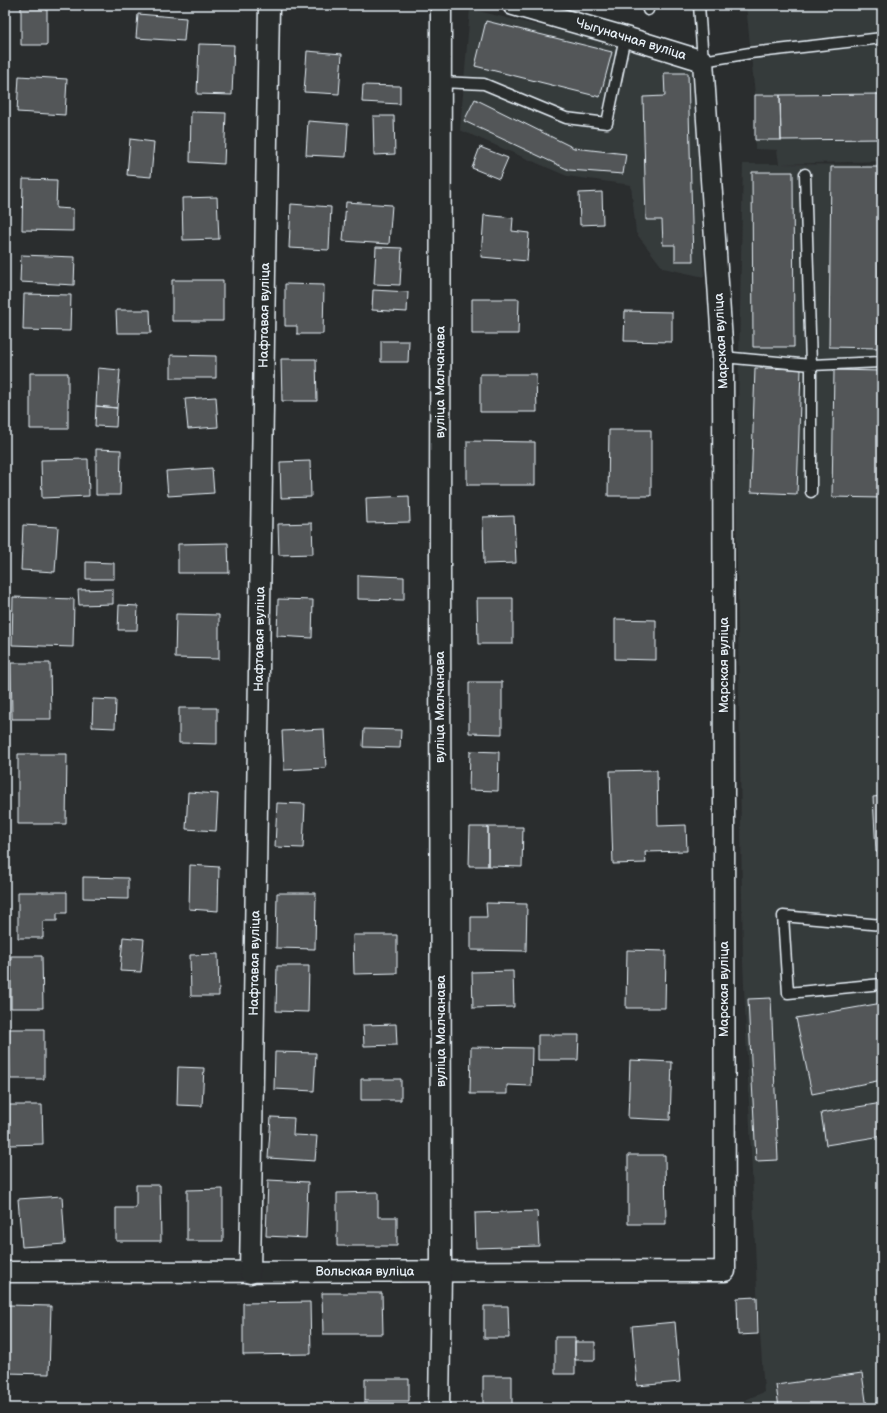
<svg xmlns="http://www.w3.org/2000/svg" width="887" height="1413" viewBox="0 0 887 1413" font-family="'Balsamiq Sans',sans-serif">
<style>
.built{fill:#363a3b}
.building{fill:#535759;stroke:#e8f1f8}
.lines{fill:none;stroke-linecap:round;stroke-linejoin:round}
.lane-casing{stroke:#e8f1f8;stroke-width:13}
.street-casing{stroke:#e8f1f8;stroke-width:23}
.lane{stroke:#2a2d2e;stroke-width:10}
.street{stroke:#2a2d2e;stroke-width:20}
.labels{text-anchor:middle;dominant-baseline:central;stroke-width:3.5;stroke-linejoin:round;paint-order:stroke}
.street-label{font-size:13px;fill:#e8f1f8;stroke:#2a2d2e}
</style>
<rect width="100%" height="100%" fill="#2a2d2e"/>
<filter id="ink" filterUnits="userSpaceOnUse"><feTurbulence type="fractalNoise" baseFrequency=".025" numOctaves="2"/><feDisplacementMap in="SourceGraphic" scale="8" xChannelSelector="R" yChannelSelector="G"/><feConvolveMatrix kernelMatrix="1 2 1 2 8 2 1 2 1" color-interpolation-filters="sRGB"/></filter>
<g filter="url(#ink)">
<!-- built -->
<path class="built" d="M746,5h136v156l-99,3 99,1v1243h-156l38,-16 -7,-101 -14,-329 -7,-462 7,-336h36l-2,-14 -22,-1v-54z
M470,9l223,54 11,214 -41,-9 -27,-35 -5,-48 -64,-9 -107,-46z"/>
<!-- building -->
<path class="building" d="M21,5h26v40h-26z
M138,14l48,4 -2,23 -48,-3z
M486,21l126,31 -12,45 -125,-31z
M199,44l35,1 -2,50 -35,-1z
M307,51l35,3 -3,40 -35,-2z
M664,73h24l5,188h-18v-16h-12l-1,-25h-16l-3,-123 22,-1z
M19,76l48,3 -2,36 -48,-3z
M363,85l37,1v18l-38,-2z
M882,94v45l-101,1 -1,-45z
M755,95h25l1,45h-26z
M475,99l99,49 52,6 -3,20 -54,-4 -105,-49z
M191,112l35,1 -2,51 -34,-2z
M373,116h21l1,38 -21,1z
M308,121l40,3 -2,33 -40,-2z
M130,139l24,3 -3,35 -24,-2z
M480,147l28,11 -9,21 -27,-11z
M831,167h48l-1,181 -49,-1z
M752,172h41l1,175h-41z
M23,179l34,1 -1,28 17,1v22l-51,-1z
M602,192l1,32 -23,1 -1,-32z
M217,197l2,42 -36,1 -1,-42z
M346,202l46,3 -3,39 -46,-3z
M291,204l40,3 -2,43 -40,-2z
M484,215l29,3 -1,13 17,2 -2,28 -46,-4z
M376,247l26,1 -2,37 -26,-1z
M21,255l54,2 -1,28 -54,-3z
M172,280h51v41h-51z
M285,284l39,1 -1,49h-26v-8h-12z
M373,290l35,2 -1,20 -35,-2z
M24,294l47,1 -1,36 -47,-1z
M472,299h47l-1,35h-46z
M116,310h34l1,23h-34z
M625,311l47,1v30l-48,-1z
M381,341h28l-1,21h-27z
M171,355l45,1v22h-45z
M281,359h35l1,42h-35z
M98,368l22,2 -3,38 -21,-2z
M755,368l46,1 -4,125 -46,-2z
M834,370l48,1 -1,127 -49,-1z
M30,373h38v56h-38z
M480,374h56l1,38h-57z
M216,397l2,30 -30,2 -3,-30z
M96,406l21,2 -1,19 -21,-1z
M609,430h42v66h-43z
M467,441l68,1v43h-68z
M96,449l25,1 -1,45h-24z
M88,459l1,37 -47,2 -1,-38z
M310,461l1,36 -30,1 -1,-36z
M212,468l2,25 -46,3 -2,-25z
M409,496l1,26 -43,1 -1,-25z
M514,516l2,47 -32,1 -1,-47z
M312,523l1,31 -34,1 -1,-31z
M23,525l35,2 -3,45 -34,-2z
M228,543l1,30h-51v-29z
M86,562l28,1v16h-28z
M358,575l46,2v23l-46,-1z
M113,589v15l-34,1 -1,-15z
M13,597l61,2 -1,48 -61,-2z
M477,598h36v46h-35z
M278,599l35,1 -1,38 -35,-2z
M119,605l19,1 -1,24h-19z
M176,614l43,1v44l-44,-1z
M615,619l41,1v40l-41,-1z
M11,663h39l1,56h-39z
M469,682h33v52l-33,-1z
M93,699l23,1 -1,28 -23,-1z
M179,708h38v36l-38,-1z
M324,729l2,39 -42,2 -2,-39z
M364,729l37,1 -1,18 -37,-1z
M470,751l29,1 -1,39 -29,-1z
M18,754h49l-1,70h-48z
M657,770l1,56 28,-1 1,26 -42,1 1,11 -33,1 -3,-93z
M188,792l30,2 -2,37 -30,-2z
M882,796v55l-6,1 -3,-55z
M277,803l28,1 -2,44 -28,-1z
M470,827h18v39h-19z
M488,827h35l-1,40 -34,-1z
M190,865l29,2 -1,44 -29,-2z
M83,877l45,1v21l-45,-1z
M18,892h49v21h-10v8h-14v17h-25z
M277,893h39l-1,56 -39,-1z
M486,903l41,1 -1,47 -55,-1v-33h16z
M353,935h44v38l-43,1z
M123,937l21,2 -3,33 -21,-1z
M627,950l39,1 -1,57h-39z
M218,954l1,42h-28l-1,-41z
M11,956h31l1,52h-32z
M277,966h32l-1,46 -32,-1z
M513,971l1,36 -41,1 -1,-36z
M771,998l7,162 -22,1 -8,-162z
M882,1003v77l-70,14 -16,-76z
M396,1024l1,21 -33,1 -1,-21z
M9,1029h35v50h-34z
M538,1035h41l-1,25h-40z
M471,1047l61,1 -1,38 -24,-1v9h-37z
M275,1052l41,1 -2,38 -40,-2z
M630,1060l42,2 -2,58 -42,-2z
M178,1067l26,1 -2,38 -25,-1z
M361,1079h40v21h-40z
M882,1103v33l-56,9 -5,-32z
M9,1105h33l1,39 -33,1z
M271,1117l23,1 -1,17 24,1 -2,25 -47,-3z
M628,1155h37l1,69h-38z
M268,1180l40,2 -2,56 -40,-2z
M136,1185h24l1,56h-45v-33h20z
M223,1189v52h-36v-51z
M378,1192v25h19v29h-60v-53z
M62,1196l3,48 -43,3 -4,-48z
M537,1211l2,35 -63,2 -1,-35z
M322,1293h60l1,41h-60z
M757,1297l1,37 -20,1 -1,-37z
M310,1302l1,52 -68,1v-52z
M8,1305l43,1 -2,68 -42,-1z
M484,1306h24l1,32h-25z
M675,1322l5,60 -43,4 -5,-60z
M555,1337h20v37h-20z
M575,1342h20v18h-20z
M862,1373l5,35h-88l-3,-23z
M483,1376h29v32h-29z
M365,1379h44v22h-44z"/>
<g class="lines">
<!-- lane casing -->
<g class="lane-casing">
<path id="lane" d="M647,5l1,5
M699,5l4,56 47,-8 132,-15
M441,82l43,2 82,34 41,5 18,-86
M805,174l6,191v127
M723,357l88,8 71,-3
M882,925l-99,-9 5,77 94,-9"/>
</g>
<!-- street casing -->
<g class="street-casing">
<g id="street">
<path id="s1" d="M5,1272l720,-1 -2,-914 -20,-296 -78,-24 -112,-32"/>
<path id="s2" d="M250,1273l19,-1268"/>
<path id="s3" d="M439,1408l2,-136 -1,-719 1,-548"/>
</g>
</g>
<!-- lane -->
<use href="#lane" class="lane"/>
<!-- street -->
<use href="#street" class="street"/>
</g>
</g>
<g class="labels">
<!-- street labels -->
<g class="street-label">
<text transform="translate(631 39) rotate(17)">Чыгуначная вуліца</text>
<text stroke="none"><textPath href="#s2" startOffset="958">Нафтавая вуліца</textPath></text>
<text transform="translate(721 341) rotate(-93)">Марская вуліца</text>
<text stroke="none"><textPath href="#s3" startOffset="1026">вуліца Малчанава</textPath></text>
<text stroke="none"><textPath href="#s2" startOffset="634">Нафтавая вуліца</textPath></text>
<text transform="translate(724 665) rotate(-90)">Марская вуліца</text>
<text transform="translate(440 707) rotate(-90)">вуліца Малчанава</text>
<text stroke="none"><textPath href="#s2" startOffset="310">Нафтавая вуліца</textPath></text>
<text transform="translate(724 989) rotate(-90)">Марская вуліца</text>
<text transform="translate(441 1031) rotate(-90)">вуліца Малчанава</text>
<text stroke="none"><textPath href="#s1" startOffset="360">Вольская вуліца</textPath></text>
</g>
</g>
<!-- margin -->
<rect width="887" height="1413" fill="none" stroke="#2a2d2e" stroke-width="20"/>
<rect x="10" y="10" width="867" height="1393" fill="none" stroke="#e8f1f8" stroke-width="1.5" filter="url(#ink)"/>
</svg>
